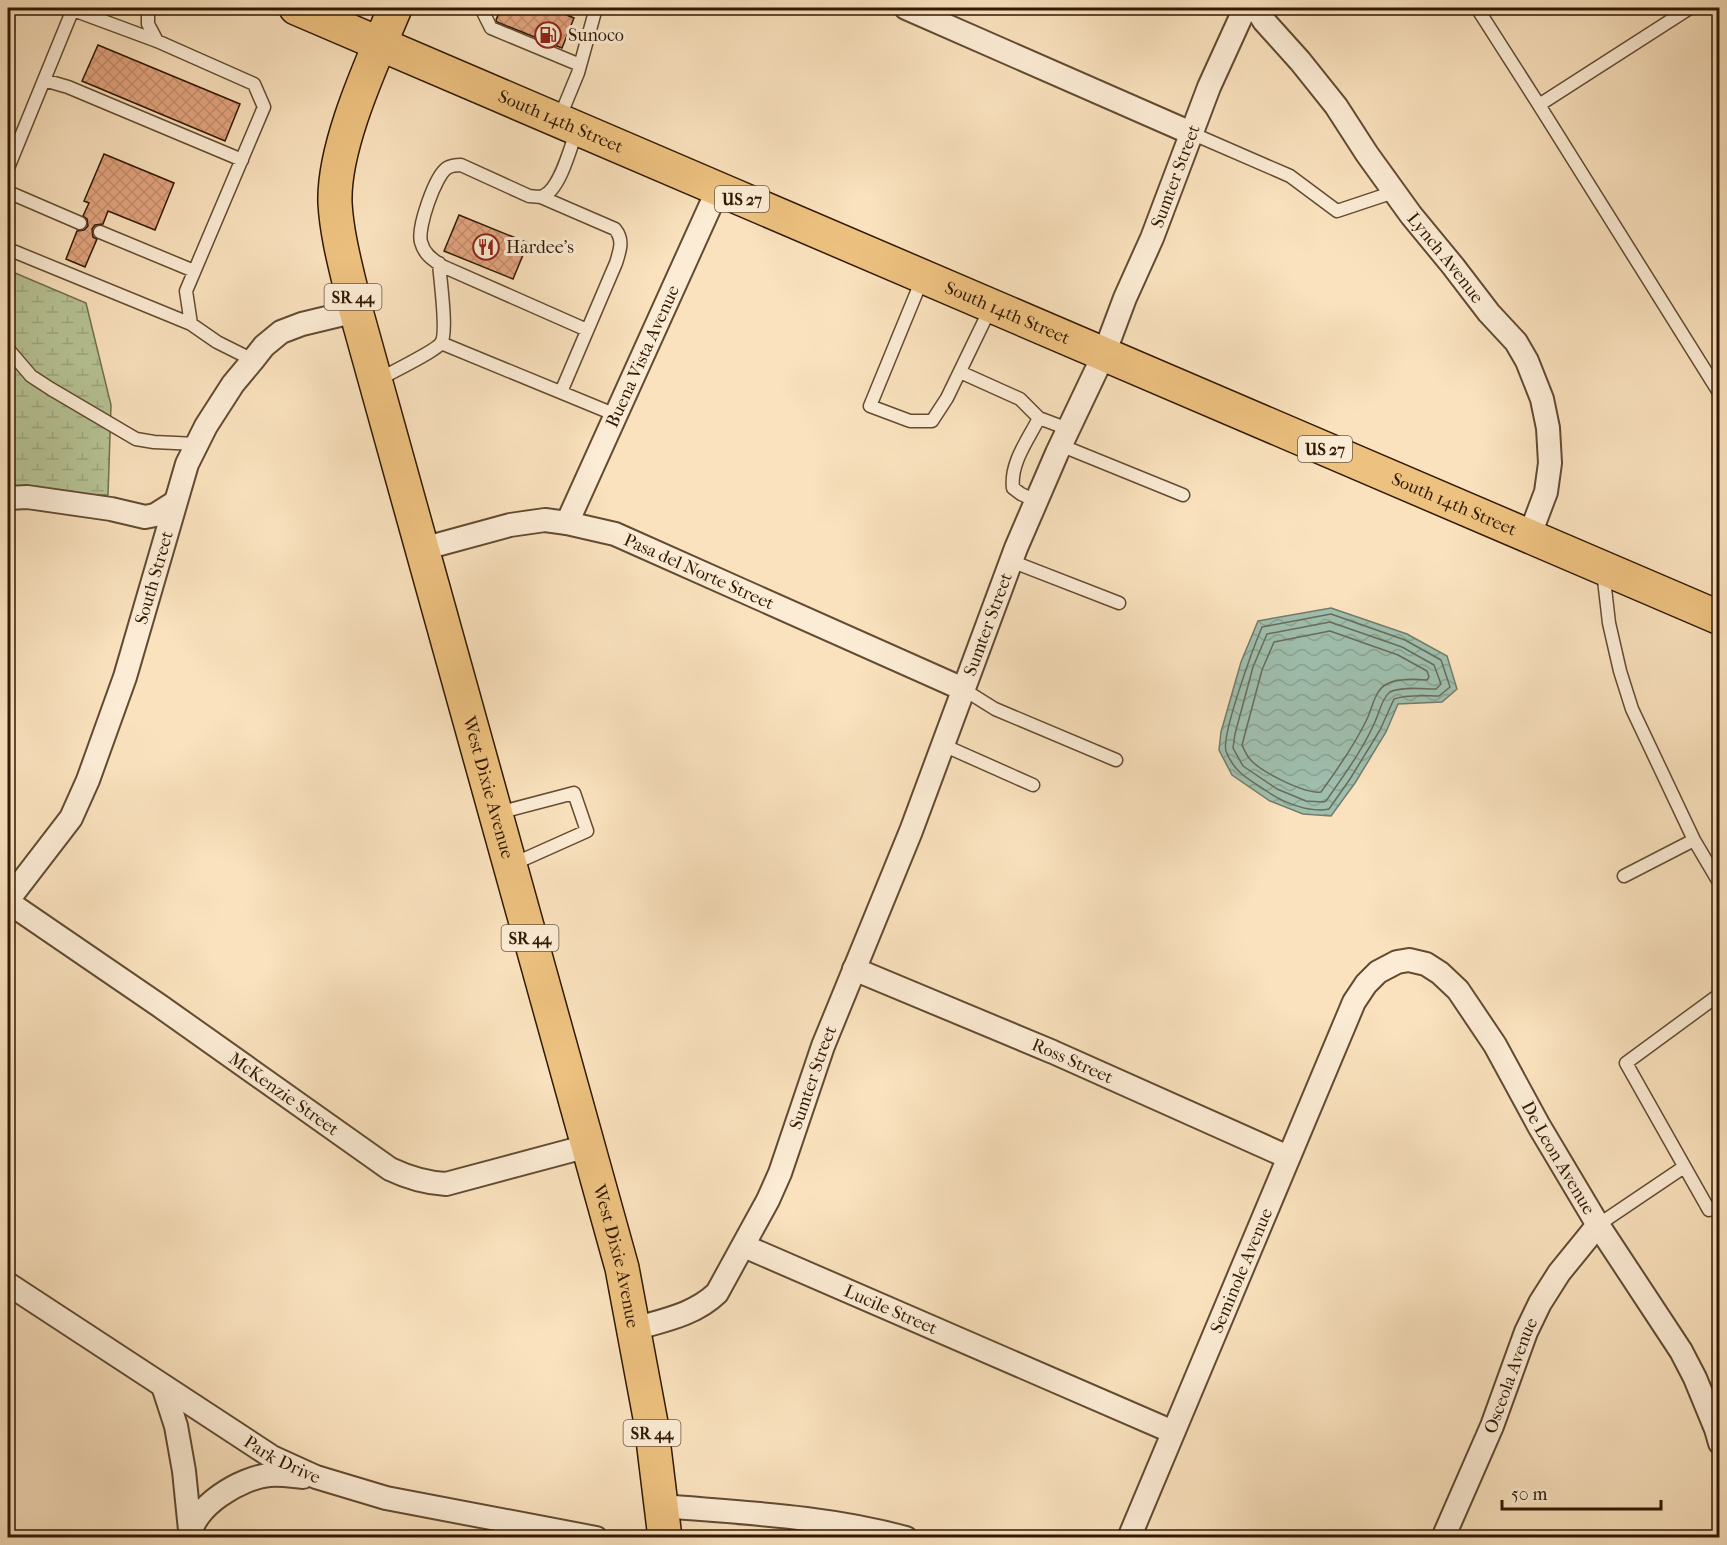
<svg xmlns="http://www.w3.org/2000/svg" width="1727" height="1545" viewBox="0 0 1727 1545" font-family="'IM FELL French Canon',serif">
<style>
.wetland{fill:url(#wetland-marsh);stroke:#746e4c;stroke-width:1.5}
.water{fill:url(#water-waves);stroke:#737c69;stroke-width:1.5}
.lines{fill:none;stroke-linecap:round;stroke-linejoin:round}
.shore{stroke:#686c58;stroke-width:1.5}
.building{fill:url(#building-cross-hatch);stroke:#301902;stroke-width:1.5}
.lane-casing{stroke:#624b31;stroke-width:15}
.street-casing{stroke:#624b31;stroke-width:26}
.primary-casing{stroke:#301902;stroke-width:36}
.highway-casing{stroke:#301902;stroke-width:36}
.lane{stroke:#fcecd5;stroke-width:12}
.street{stroke:#fcecd5;stroke-width:22}
.primary{stroke:#edc17f;stroke-width:33}
.highway{stroke:#edc17f;stroke-width:33}
.labels{text-anchor:middle;dominant-baseline:central;stroke-width:6;stroke-linejoin:round;paint-order:stroke}
.shield{fill:#fcecd5;stroke:#6d5841;stroke-width:1.5}
.shield-label{font-size:16px;font-weight:bold;fill:#301902}
.poi-label{font-size:18px;fill:#301902;stroke:#fcecd5;text-anchor:start}
.street-label{font-size:18px;fill:#301902;stroke:#fcecd5}
</style>
<defs>
<pattern id="wetland-marsh" width="20" height="14" patternUnits="userSpaceOnUse" patternTransform="scale(1.5)"><rect width="20" height="14" fill="#b7c496"/><path d="M1 5h8M5 5V1M11 12h8M15 12V8" fill="none" stroke="#9ea880"/></pattern>
<pattern id="water-waves" width="16" height="10" patternUnits="userSpaceOnUse" patternTransform="scale(1.5)"><rect width="16" height="10" fill="#9fbeae"/><path d="M0 5q4-4 8 0t8 0" fill="none" stroke="#89a394"/></pattern>
<pattern id="building-cross-hatch" width="8" height="8" patternUnits="userSpaceOnUse" patternTransform="scale(1.5)"><rect width="8" height="8" fill="#e3a580"/><path d="M0 0l8 8M0 8l8-8" fill="none" stroke="#c38d6d"/></pattern>
</defs>
<rect width="100%" height="100%" fill="#fae2be"/>
<filter id="stains"><feTurbulence type="fractalNoise" baseFrequency=".00333" numOctaves="4"/><feColorMatrix values="0 0 0 0 .2 0 0 0 0 .09 0 0 0 0 .02 0 0 0 .5 -.17"/></filter>
<radialGradient id="worn" r=".72"><stop offset=".6" stop-color="#630" stop-opacity="0"/><stop offset="1" stop-color="#630" stop-opacity=".3"/></radialGradient>
<!-- wetland -->
<path class="wetland" d="M8,270l78,33 25,102 -3,90h-82l-18,4z"/>
<!-- water -->
<path class="water" d="M1331,608l76,26 40,22 10,33 -15,13 -44,2 -12,28 -31,51 -24,33 -28,-2 -33,-13 -38,-26 -13,-25 2,-18 20,-70 17,-41z"/>
<g class="lines">
<!-- shore -->
<path class="shore" d="M1331,614l74,26 36,20 9,27 -11,9c-14,0 -32,-2 -45,3l-14,31 -30,49 -21,30c-19,4 -45,-6 -61,-17 -18,-12 -34,-19 -42,-41 -5,-16 28,-105 36,-124z
M1330,622l72,25 32,18 7,19 -5,5c-11,0 -36,-3 -46,3 -7,5 -10,17 -13,25 -12,30 -33,58 -51,84l-3,1 -17,-1 -29,-12 -34,-23 -10,-18 2,-14 18,-67 14,-33z
M1330,631l68,24 29,16 2,6 -2,3c-13,-1 -31,-2 -42,5 -11,7 -13,25 -19,36 -12,25 -29,49 -45,71 -17,2 -62,-21 -72,-34 -3,-4 -5,-9 -7,-13l20,-75 12,-28z"/>
</g>
<!-- building -->
<path class="building" d="M501,8h49l24,10 -12,30 -65,-26 -1,-2z
M98,45l142,59 -15,37 -143,-60z
M104,154l70,29 -19,47 -47,-19 -5,13 -8,1 -3,4 1,8 4,2 -12,28 -19,-8 11,-28 7,-1 4,-4 -1,-7 -4,-3 6,-13 -5,-2z
M459,215l69,28 -15,36 -69,-28z"/>
<g class="lines">
<!-- lane casing -->
<g class="lane-casing">
<path id="lane" d="M68,8l89,33 97,43 10,23 -78,184 5,33 26,18 36,18
M148,8v16l9,17
M485,8l-2,4 8,16 89,37
M1477,8l62,97
M1690,8l-151,97 181,289
M73,9l-29,71 24,7 174,73
M559,119l19,-46 18,-65
M577,129c-6,17 -17,61 -34,67 -5,2 -10,0 -14,0l-68,-31c-5,0 -9,0 -14,3 -12,8 -30,60 -26,74 3,12 11,17 21,24l145,64
M1191,133l99,43 47,35 57,-19
M8,168l36,-88
M8,192l72,31
M541,197l74,32c9,11 5,21 1,34l-55,129
M100,232l94,39
M8,249l183,75
M923,277l-53,129 40,15h22l15,-23 44,-91
M441,343l175,72
M8,349l23,27 20,13 85,50 18,3 43,2
M960,372l60,27 19,19 29,11
M376,381c12,-7 60,-30 65,-38 7,-10 -1,-64 -2,-80
M1060,445l123,50
M1036,501l-15,-7 -8,-6c-3,-25 15,-48 26,-70
M1011,561l108,42
M1603,571l6,52 11,48 12,38 62,131 -70,36
M963,689l32,20 121,51
M943,745l90,40
M498,813l76,-20 13,38 -76,34
M1694,840l26,44
M1720,994l-94,69 83,147 11,-6
M1598,1225l86,-58"/>
</g>
<!-- street casing -->
<g class="street-casing">
<g id="street">
<path d="M906,8l285,125"/>
<path id="s1" d="M1256,8l8,13 36,40 36,45 31,48 44,61 42,51 36,47 27,29 11,19 15,38 6,29 2,35 -4,29 -17,45"/>
<path d="M8,498l19,-1 84,12 34,8 10,-2 19,-12"/>
<path id="s2" d="M567,523l151,-334"/>
<path id="s3" d="M422,549l88,-24 35,-5 22,3 48,11 348,155"/>
<path id="s4" d="M8,900l63,-82 17,-38 37,-103 62,-213 19,-38 27,-42 20,-24 11,-14 17,-14 21,-8 54,-13"/>
<path id="s5" d="M8,902l152,104 230,163c19,9 36,14 56,15l142,-38"/>
<path id="s6" d="M854,969l199,83 235,105"/>
<path id="s7" d="M744,1246l429,186"/>
<path id="s8" d="M8,1284l264,173 44,20 70,21 210,40"/>
<path id="s9" d="M634,1329c30,-9 60,-14 83,-36l51,-93 12,-27 43,-127 88,-215 105,-283 41,-95 47,-99 21,-56 27,-60 57,-151 36,-79"/>
<path d="M163,1386l13,40 8,45 6,59"/>
<path d="M662,1506c82,7 164,10 244,32"/>
<path d="M190,1538c1,-31 52,-61 80,-63 11,-1 22,1 33,2"/>
<path id="s10" d="M1129,1538l225,-536 12,-18 12,-12 19,-10 12,-2 17,4 14,9 18,17 37,55 44,81 59,99 83,126 14,27 21,51 4,14"/>
<path id="s11" d="M1443,1538l49,-112 34,-94 14,-29 19,-30 39,-48"/>
</g>
</g>
<!-- primary casing -->
<g class="primary-casing">
<g id="primary">
<path id="s12" d="M395,8c-22,53 -62,137 -60,195 2,36 13,72 21,108l266,957 29,155 14,115"/>
</g>
</g>
<!-- highway casing -->
<g class="highway-casing">
<g id="highway">
<path id="s13" d="M296,8l1424,610"/>
</g>
</g>
<!-- lane -->
<use href="#lane" class="lane"/>
<!-- street -->
<use href="#street" class="street"/>
<!-- primary -->
<use href="#primary" class="primary"/>
<!-- highway -->
<use href="#highway" class="highway"/>
</g>
<!-- icons -->
<defs>
<g id="fuel-ring" transform="scale(1.35)"><circle r="9.5" fill="#fcecd5" stroke="#8f2418" stroke-width="1.5"/><path d="M-5.5-6h7V0h2V4h1.3V-2.5L3-4.5l.8-.8L6-3V5H2.5V1h-1V6h-7ZM-4.2-4.7v3.2H.2V-4.7Z" fill="#8f2418"/></g>
<g id="restaurant-ring" transform="scale(1.35)"><circle r="9.5" fill="#fcecd5" stroke="#8f2418" stroke-width="1.5"/><path d="M-5-6h1v4h1v-4h1v4h1v-4h1v5L-1.5 .5V6h-2V.5L-5-1ZM5-6V6H3V1.5H1.5Q1.5-4 5-6Z" fill="#8f2418"/></g>
</defs>
<g fill-rule="evenodd">
<use href="#fuel-ring" x="548" y="35"/>
<use href="#restaurant-ring" x="486" y="247"/>
</g>
<g class="labels">
<!-- shield labels -->
<g class="shield">
<rect x="715" y="186" width="54" height="26" rx="4.5"/>
<rect x="324.5" y="284" width="57" height="26" rx="4.5"/>
<rect x="1298" y="436" width="54" height="26" rx="4.5"/>
<rect x="501.5" y="925" width="57" height="26" rx="4.5"/>
<rect x="623.5" y="1420" width="57" height="26" rx="4.5"/>
</g>
<g class="shield-label">
<text x="742" y="199">US 27</text>
<text x="353" y="297">SR 44</text>
<text x="1325" y="449">US 27</text>
<text x="530" y="938">SR 44</text>
<text x="652" y="1433">SR 44</text>
</g>
<!-- poi labels -->
<g class="poi-label">
<text x="568" y="35">Sunoco</text>
<text x="506" y="247">Hardee's</text>
</g>
<!-- street labels -->
<g class="street-label">
<text stroke="none"><textPath href="#s13" startOffset="288">South 14th Street</textPath></text>
<text stroke="none"><textPath href="#s9" startOffset="1300">Sumter Street</textPath></text>
<text stroke="none"><textPath href="#s1" startOffset="314">Lynch Avenue</textPath></text>
<text stroke="none"><textPath href="#s13" startOffset="774">South 14th Street</textPath></text>
<text stroke="none"><textPath href="#s2" startOffset="183">Buena Vista Avenue</textPath></text>
<text stroke="none"><textPath href="#s13" startOffset="1260">South 14th Street</textPath></text>
<text stroke="none"><textPath href="#s3" startOffset="290">Pasa del Norte Street</textPath></text>
<text stroke="none"><textPath href="#s4" startOffset="358">South Street</textPath></text>
<text stroke="none"><textPath href="#s9" startOffset="814">Sumter Street</textPath></text>
<text stroke="none"><textPath href="#s12" startOffset="810">West Dixie Avenue</textPath></text>
<text stroke="none"><textPath href="#s6" startOffset="237">Ross Street</textPath></text>
<text stroke="none"><textPath href="#s9" startOffset="328">Sumter Street</textPath></text>
<text stroke="none"><textPath href="#s5" startOffset="336">McKenzie Street</textPath></text>
<text stroke="none"><textPath href="#s10" startOffset="908">De Leon Avenue</textPath></text>
<text stroke="none"><textPath href="#s12" startOffset="1296">West Dixie Avenue</textPath></text>
<text stroke="none"><textPath href="#s10" startOffset="290">Seminole Avenue</textPath></text>
<text stroke="none"><textPath href="#s7" startOffset="160">Lucile Street</textPath></text>
<text stroke="none"><textPath href="#s11" startOffset="176">Osceola Avenue</textPath></text>
<text stroke="none"><textPath href="#s8" startOffset="326">Park Drive</textPath></text>
</g>
</g>
<!-- margin -->
<rect width="1727" height="1545" fill="none" stroke="#fae2be" stroke-width="30"/>
<rect x="9" y="9" width="1709" height="1527" fill="none" stroke="#301902" stroke-width="3"/>
<rect x="15" y="15" width="1697" height="1515" fill="none" stroke="#301902" stroke-width="1.5"/>
<!-- scale -->
<path d="M1502 1500v9h159v-9" fill="none" stroke="#301902" stroke-width="3"/>
<text x="1511" y="1500" font-size="18" fill="#301902" stroke="#fcecd5" stroke-width="4.5" paint-order="stroke">50 m</text>
<rect width="100%" height="100%" filter="url(#stains)"/>
<rect width="100%" height="100%" fill="url(#worn)"/>
</svg>
